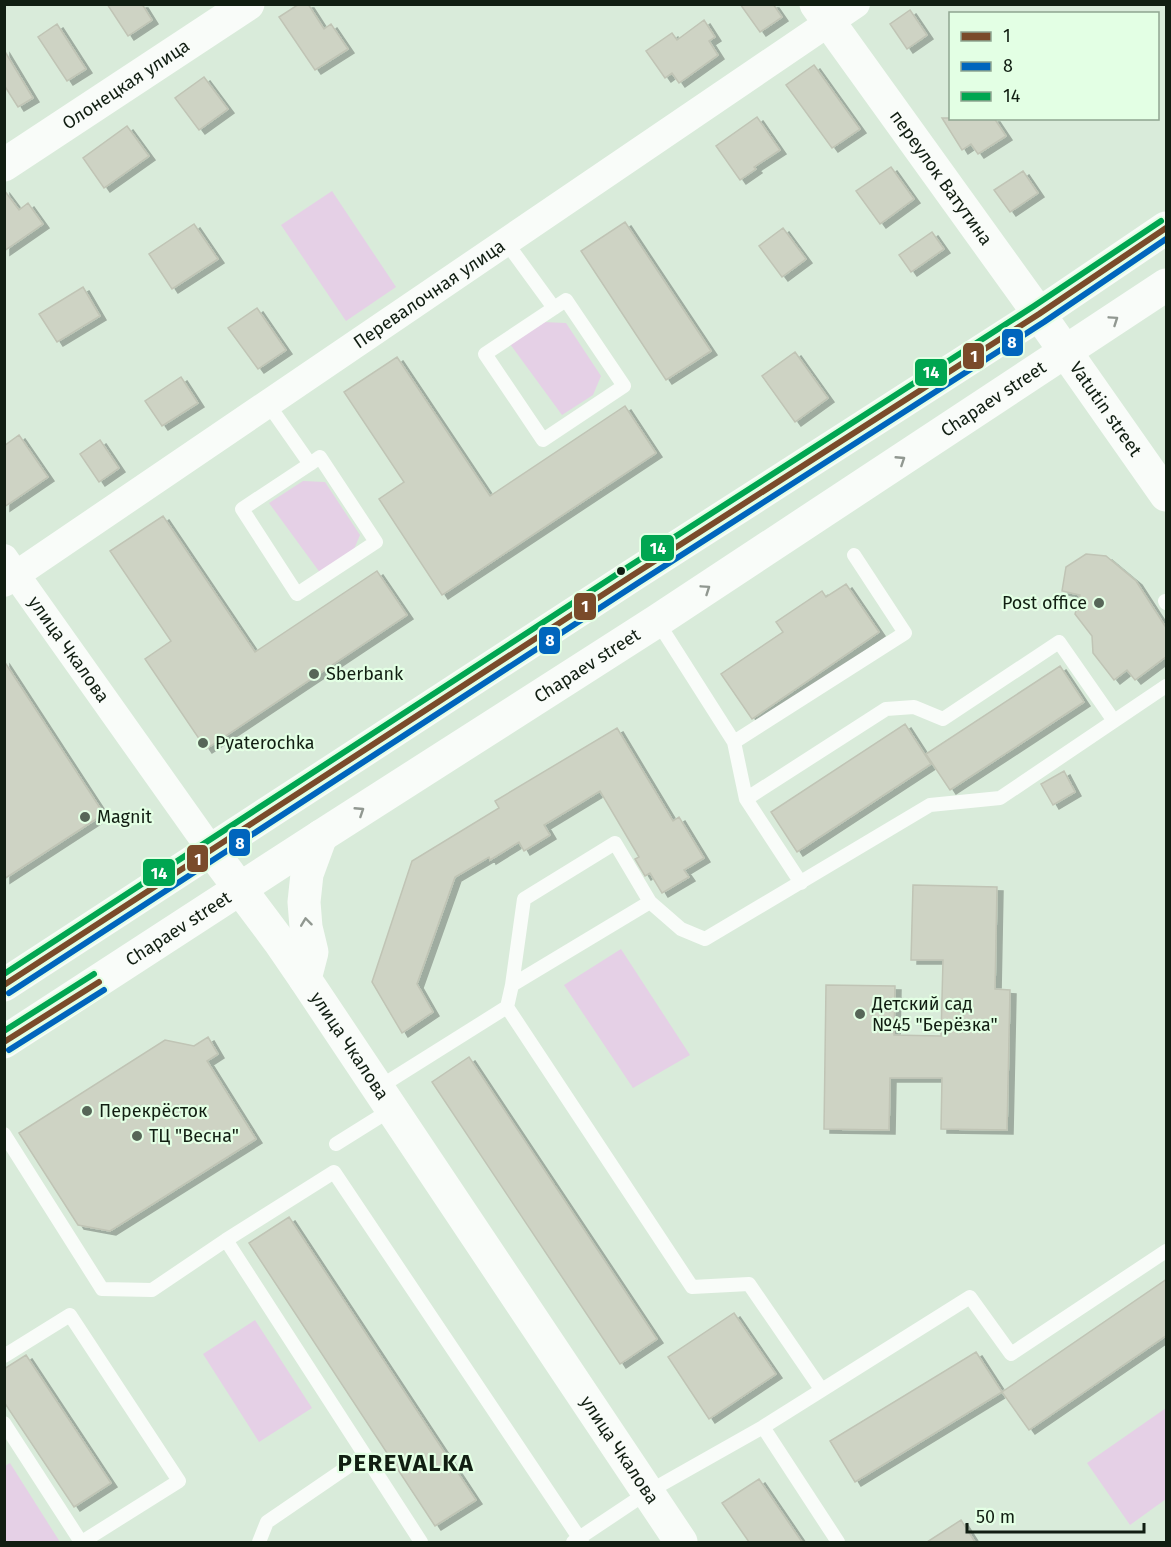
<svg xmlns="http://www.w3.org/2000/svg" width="1171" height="1547" viewBox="0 0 1171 1547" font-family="'Fira Sans',sans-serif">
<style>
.green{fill:#e5d0e6}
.building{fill:#ced3c4;stroke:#c0c4b5;stroke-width:1.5;filter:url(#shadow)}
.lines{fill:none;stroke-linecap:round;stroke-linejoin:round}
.lane{stroke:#f9fcf9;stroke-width:14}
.street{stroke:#f9fcf9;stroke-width:28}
.secondary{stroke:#f9fcf9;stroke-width:33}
.primary{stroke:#f9fcf9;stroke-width:33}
.bus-1-casing{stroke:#e3ffe4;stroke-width:10}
.bus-2-casing{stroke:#e3ffe4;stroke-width:10}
.bus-3-casing{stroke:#e3ffe4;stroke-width:10}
.bus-1{stroke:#7a4b2a;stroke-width:6}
.bus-2{stroke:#0065bd;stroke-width:6}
.bus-3{stroke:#00a651;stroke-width:6}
.oneway{stroke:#919891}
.bus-dot{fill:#111e12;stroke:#e3ffe4;stroke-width:2}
.poi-dot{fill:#576658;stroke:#e3ffe4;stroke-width:2}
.labels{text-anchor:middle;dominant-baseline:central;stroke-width:4.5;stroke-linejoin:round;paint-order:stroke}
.street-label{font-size:18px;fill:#111e12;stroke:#e3ffe4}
.poi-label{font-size:18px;fill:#111e12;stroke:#e3ffe4;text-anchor:start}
.district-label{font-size:24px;font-weight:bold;letter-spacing:1.5px;fill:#111e12;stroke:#e3ffe4}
.line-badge{stroke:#e3ffe4;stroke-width:2}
.badge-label{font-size:16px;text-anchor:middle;font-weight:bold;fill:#fff}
</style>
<defs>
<filter id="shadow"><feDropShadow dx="6" dy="4" stdDeviation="0" flood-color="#0004"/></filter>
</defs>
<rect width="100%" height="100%" fill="#d9ebda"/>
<!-- green -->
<path class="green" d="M332,191l64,96 -50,34 -65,-96z
M543,322l23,1 35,53 -8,19 -31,20 -52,-71z
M303,481l22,1 35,53 -8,19 -31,20 -52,-71z
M621,949l69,106 -57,33 -69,-103z
M255,1320l57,88 -53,34 -56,-88z
M1166,1408v91l-36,26 -43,-62z
M10,1463l50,79h-55v-76z"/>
<!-- building -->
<path class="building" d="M107,4h35l10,16 -24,16z
M299,4h9l16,25 7,-5 17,25 -33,21 -36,-53z
M740,4h33l9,13 -22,15z
M910,10l17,25 -20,14 -17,-25z
M704,20l11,17 -6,4 9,14 -39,28 -7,-10 -7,5 -19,-27 26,-18 5,7z
M57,24l29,45 -19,12 -29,-44z
M4,50l29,48 -15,9 -14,-22z
M814,65l46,64 -28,19 -46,-63z
M204,77l24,32 -29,21 -24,-32z
M757,117l23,33 -26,17 2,2 -16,11 -24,-34z
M942,118h52l12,18 -28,18 -7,-10 -9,6z
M127,126l22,30 -45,32 -21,-30z
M891,167l23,32 -34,25 -24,-33z
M1023,171l15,22 -28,19 -16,-22z
M4,190l15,20 9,-7 15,21 -39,27z
M625,222l86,129 -45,29 -85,-129z
M194,224l24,35 -46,30 -23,-35z
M783,228l23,31 -24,18 -23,-31z
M932,232l12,17 -33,23 -12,-17z
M83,287l17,29 -43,26 -18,-28z
M257,308l29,42 -28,19 -30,-41z
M795,352l33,46 -33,24 -33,-46z
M397,357l93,139 135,-90 31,47 -214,142 -63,-96 25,-17 -60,-90z
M181,377l17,26 -36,23 -17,-25z
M19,435l29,42 -44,30v-61z
M100,440l19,28 -20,14 -19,-28z
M163,516l92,136 122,-81 30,44 -201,134 -61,-90 26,-18 -61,-90z
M1086,554l20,2 30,25 31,48v27l-32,24 -8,-10 -13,10 -21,-27 -1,-17 -17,-22 5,-19 -18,-4 4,-24z
M846,584l33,48 -127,87 -31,-45 62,-42 -7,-10 46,-31 4,6z
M4,661l100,153 -100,65z
M1060,666l24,36 -134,88 -24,-36z
M905,724l26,40 -134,88 -26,-40z
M617,728l56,93 6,-4 25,41 -20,12 5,7 -27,16 -12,-20 -5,3 -10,-17 4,-2 -39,-66 -56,34 6,10 -26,16 -5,-9 -29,18 -1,-3 -34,20 -38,107 16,28 -31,21 -30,-51 40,-121 87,-53 -4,-7z
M1064,771l11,21 -22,13 -12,-21z
M913,885l84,2 -2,102 15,1 -3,140 -66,-1 1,-51h-52l-1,52 -65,-1 2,-144 69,1 -1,49 47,1 2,-76h-32z
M208,1037l10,17 -11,7 49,78 -146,92 -32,-6 -59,-92 146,-93 29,6z
M469,1057l188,282 -37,25 -188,-282z
M289,1217l187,283 -41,26 -186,-283z
M1167,1279v56l-138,95 -27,-38z
M734,1313l42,61 -67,45 -41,-62z
M976,1352l26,40 -147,90 -25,-41z
M26,1355l85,128 -37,24 -70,-105v-33z
M759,1479l43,63h-53l-27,-39z
M961,1520l14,22h-48z"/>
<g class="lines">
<!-- lane -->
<path class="lane" d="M506,242l48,66
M566,300l58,86 -81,54 -58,-86z
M268,404l42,60 -68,45 55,85 79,-52 -56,-85 -10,7
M1165,601l1,2
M657,621l77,121 12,57 55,84
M734,742l171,-109 -51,-78
M746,799l140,-90 28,-2 29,12 116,-77 55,79
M512,985l138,-83
M507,1007l185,280 57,-3 72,105
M378,1088l129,-81 5,-22 12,-86 91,-56 35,59 31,27 24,10 225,-134 70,-7 166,-112
M4,1134l98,155 50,1 74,-50 108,-68 248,370
M336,1144l56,-35
M226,1240l195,302
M4,1356l66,-41 109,166 -97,61
M4,1423l77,119
M763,1427l75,115
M259,1542l8,-20 98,-67
M573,1542l75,-50 115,-65 207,-130 41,57 155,-103"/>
<!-- street -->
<g class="street">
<path id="s1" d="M4,558l207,292"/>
<path id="s2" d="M4,583l852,-579"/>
</g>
<!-- secondary -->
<g class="secondary">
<path id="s3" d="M816,4l223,310 127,181"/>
<path id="s4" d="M4,165l244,-161"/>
<path id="s5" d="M211,850l68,91 26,38 376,563"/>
<path d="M305,979l7,-27 -6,-25 -2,-25 3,-28 14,-38"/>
</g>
<!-- primary -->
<g class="primary">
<path d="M4,985l629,-410 406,-261 127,-86"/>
<path id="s6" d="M4,1042l317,-206 336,-215 509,-336"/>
</g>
<!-- bus-1 casing -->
<g class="bus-1-casing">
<path id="bus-1" d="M4,985l629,-410 406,-261 127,-86
M4,1042l95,-60"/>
</g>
<!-- bus-2 casing -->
<g class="bus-2-casing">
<path id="bus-2" d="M9,993l629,-410 406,-261 122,-83
M9,1050l95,-60"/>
</g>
<!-- bus-3 casing -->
<g class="bus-3-casing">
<path id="bus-3" d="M4,974l624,-407 406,-261 127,-85
M4,1031l90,-57"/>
</g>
<!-- bus-1 -->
<use href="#bus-1" class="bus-1"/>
<!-- bus-2 -->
<use href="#bus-2" class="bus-2"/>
<!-- bus-3 -->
<use href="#bus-3" class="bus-3"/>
</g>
<!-- one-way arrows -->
<defs><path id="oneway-chevron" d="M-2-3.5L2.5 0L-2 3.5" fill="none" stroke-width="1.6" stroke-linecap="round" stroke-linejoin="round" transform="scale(1.5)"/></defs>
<g class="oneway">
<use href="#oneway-chevron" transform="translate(1114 320) rotate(-34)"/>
<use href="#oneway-chevron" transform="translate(901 460) rotate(-33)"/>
<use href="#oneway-chevron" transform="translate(706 589) rotate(-34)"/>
<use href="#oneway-chevron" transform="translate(360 811) rotate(-33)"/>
<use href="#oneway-chevron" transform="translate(306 922) rotate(-97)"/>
</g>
<!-- markers -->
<circle class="bus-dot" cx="621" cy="571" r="5"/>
<g class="poi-dot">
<circle cx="1099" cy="603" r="6"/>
<circle cx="314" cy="674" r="6"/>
<circle cx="203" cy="743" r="6"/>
<circle cx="85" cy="817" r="6"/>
<circle cx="860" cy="1014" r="6"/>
<circle cx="87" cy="1111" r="6"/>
<circle cx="137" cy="1136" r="6"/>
</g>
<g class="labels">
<!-- street labels -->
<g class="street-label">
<text stroke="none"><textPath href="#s4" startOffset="146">Олонецкая улица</textPath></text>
<text stroke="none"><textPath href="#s3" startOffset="214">переулок Ватутина</textPath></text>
<text stroke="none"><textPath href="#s2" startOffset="514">Перевалочная улица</textPath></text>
<text stroke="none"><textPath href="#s6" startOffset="1180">Chapaev street</textPath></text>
<text stroke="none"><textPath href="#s3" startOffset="498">Vatutin street</textPath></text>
<text stroke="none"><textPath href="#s1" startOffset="112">улица Чкалова</textPath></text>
<text stroke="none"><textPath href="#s6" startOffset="694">Chapaev street</textPath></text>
<text stroke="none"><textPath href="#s6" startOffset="208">Chapaev street</textPath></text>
<text stroke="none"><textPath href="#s5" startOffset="240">улица Чкалова</textPath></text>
<text stroke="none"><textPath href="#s5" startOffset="726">улица Чкалова</textPath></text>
</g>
<!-- poi labels -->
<g class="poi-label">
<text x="1087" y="603" text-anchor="end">Post office</text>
<text x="326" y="674">Sberbank</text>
<text x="215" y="743">Pyaterochka</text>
<text x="97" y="817">Magnit</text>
<text x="872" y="1004">Детский сад<tspan x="872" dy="21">№45 "Берёзка"</tspan></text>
<text x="99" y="1111">Перекрёсток</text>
<text x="149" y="1136">ТЦ "Весна"</text>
</g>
<!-- district labels -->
<g class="district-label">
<text x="406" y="1463">PEREVALKA</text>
</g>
</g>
<g class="line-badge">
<rect x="1001" y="328" width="23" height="29" rx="6" fill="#0065bd"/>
<rect x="962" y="342" width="23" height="28" rx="6" fill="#7a4b2a"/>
<rect x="914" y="358" width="34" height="29" rx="6" fill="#00a651"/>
<rect x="640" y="534" width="35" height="28" rx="6" fill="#00a651"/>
<rect x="573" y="592" width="24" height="29" rx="6" fill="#7a4b2a"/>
<rect x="538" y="626" width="23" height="29" rx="6" fill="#0065bd"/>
<rect x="228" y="828" width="23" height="29" rx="6" fill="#0065bd"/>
<rect x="186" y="844" width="23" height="29" rx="6" fill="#7a4b2a"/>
<rect x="142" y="858" width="34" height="29" rx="6" fill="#00a651"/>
</g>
<g class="badge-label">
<text x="1012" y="348">8</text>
<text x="974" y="362">1</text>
<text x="931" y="378">14</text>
<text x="658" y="554">14</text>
<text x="585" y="612">1</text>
<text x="550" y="646">8</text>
<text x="240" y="849">8</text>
<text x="198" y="865">1</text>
<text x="159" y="879">14</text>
</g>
<!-- border -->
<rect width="1171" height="1547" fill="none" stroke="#111e12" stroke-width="12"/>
<!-- legend -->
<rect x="949" y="12" width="210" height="108" fill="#e3ffe4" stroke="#8fa590" stroke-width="1.5"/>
<rect x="961" y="32" width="30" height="9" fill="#7a4b2a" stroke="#8fa590" stroke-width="1.5"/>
<text x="1003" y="42" font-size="18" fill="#111e12">1</text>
<rect x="961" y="62" width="30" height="9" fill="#0065bd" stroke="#8fa590" stroke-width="1.5"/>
<text x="1003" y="72" font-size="18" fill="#111e12">8</text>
<rect x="961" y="92" width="30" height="9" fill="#00a651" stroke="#8fa590" stroke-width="1.5"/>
<text x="1003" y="102" font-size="18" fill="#111e12">14</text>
<!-- scale -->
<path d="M967 1523v9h177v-9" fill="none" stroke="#111e12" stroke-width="3"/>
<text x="976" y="1523" font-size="18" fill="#111e12" stroke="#e3ffe4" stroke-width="4.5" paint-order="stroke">50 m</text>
</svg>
